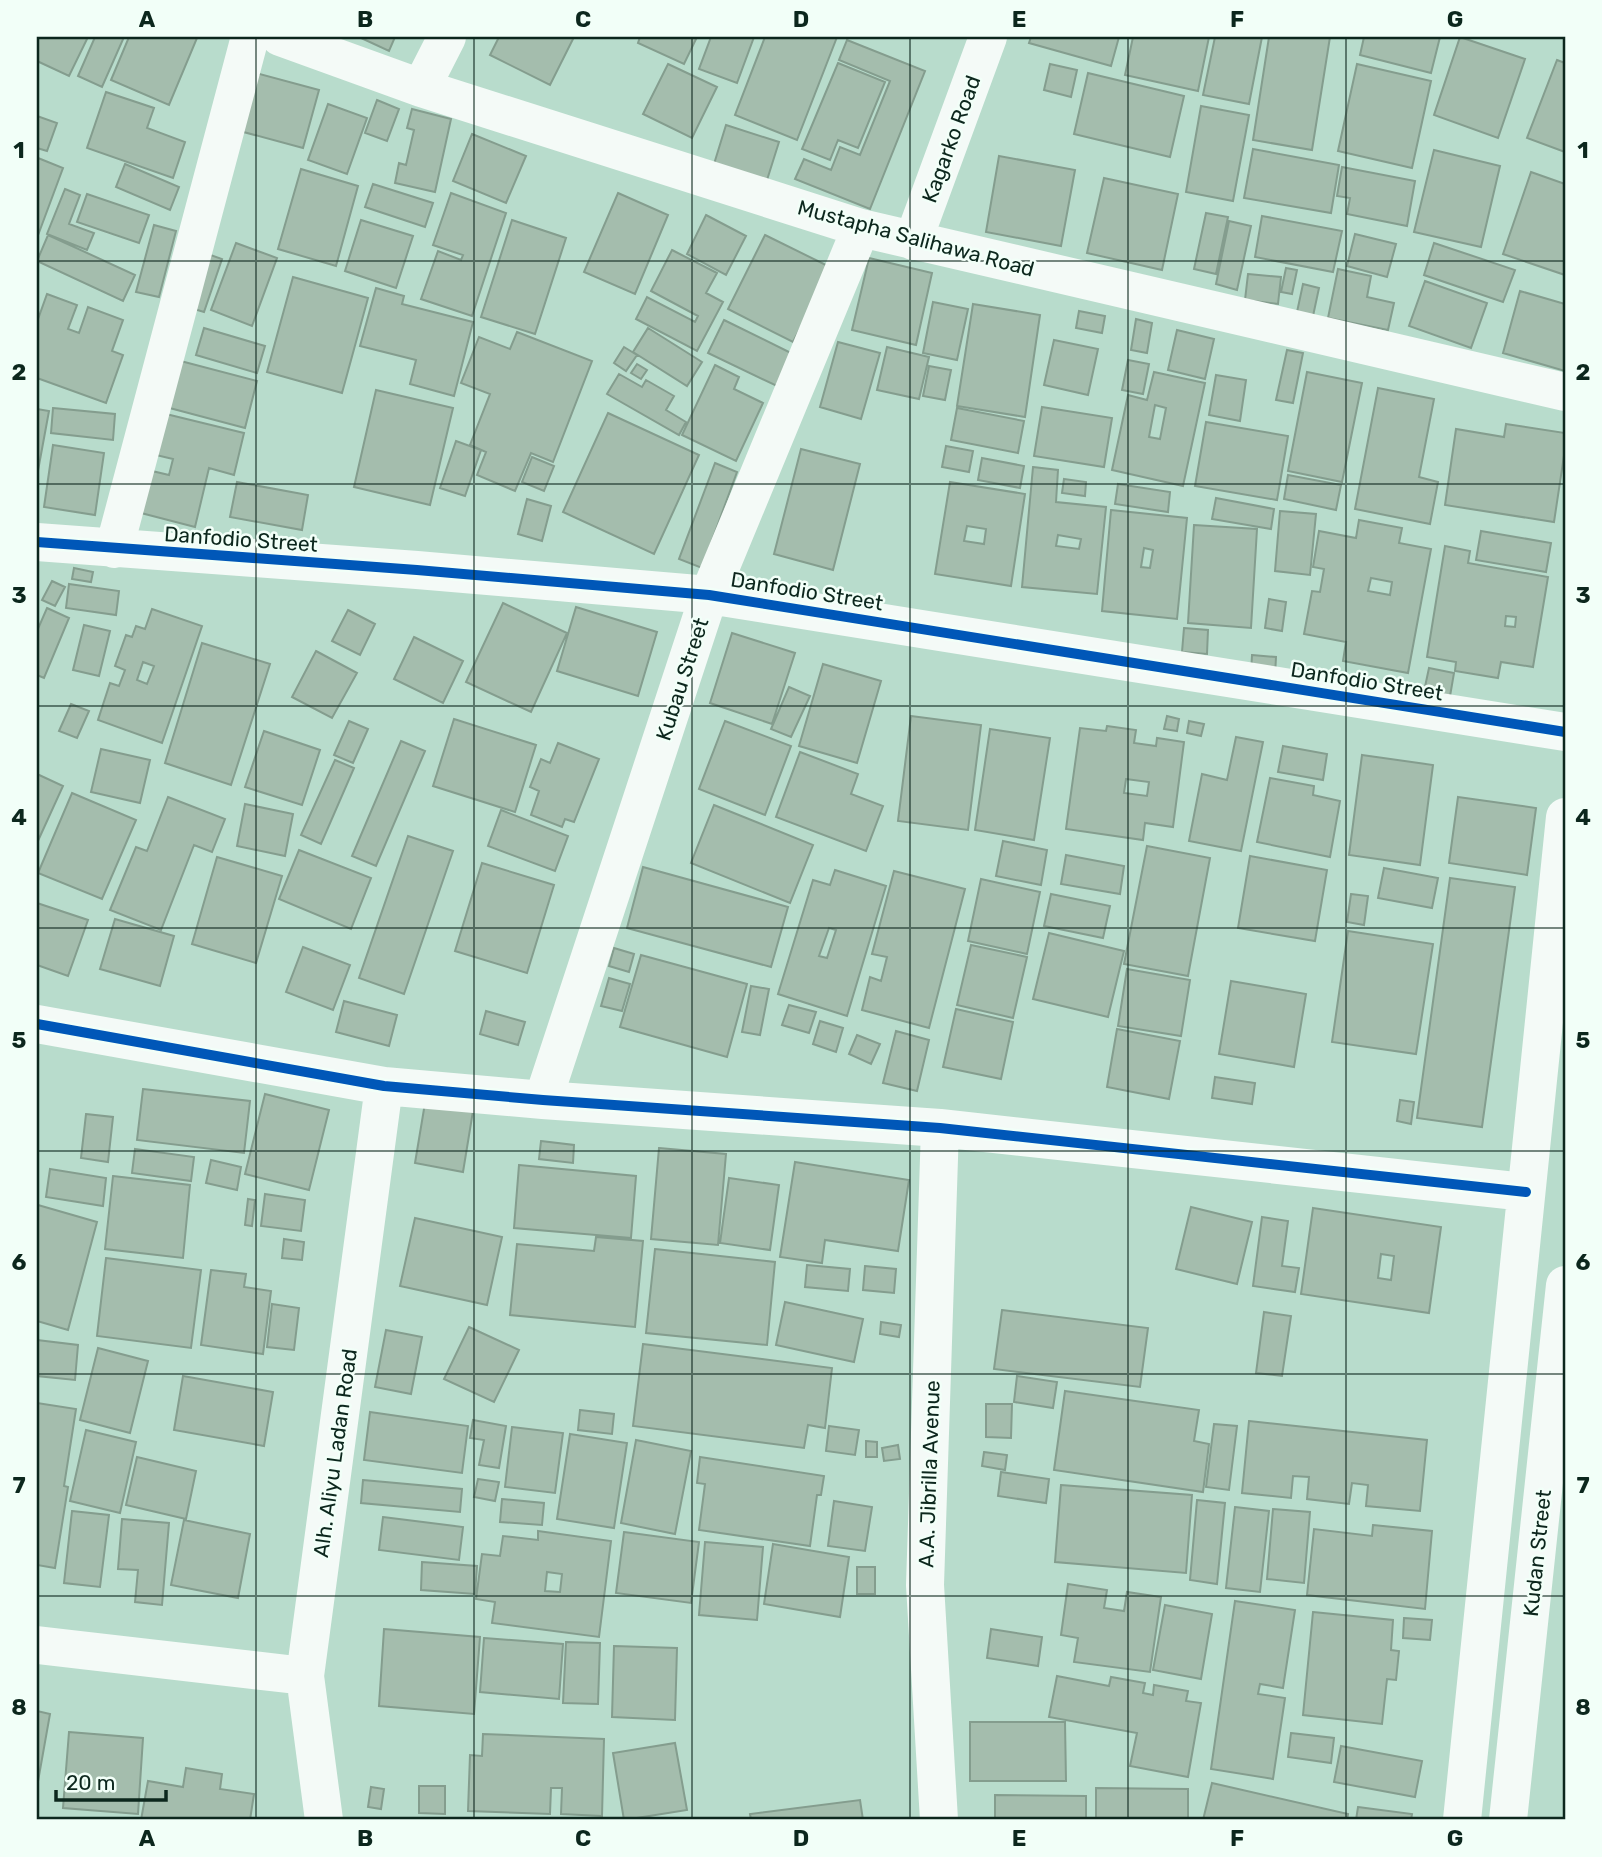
<svg xmlns="http://www.w3.org/2000/svg" width="1602" height="1857" viewBox="0 0 1602 1857" font-family="Rubik,sans-serif">
<style>
.building{fill:#a4bdad;stroke:#849d8e;stroke-width:2;fill-rule:evenodd}
.lines{fill:none;stroke-linecap:round;stroke-linejoin:round}
.minor{stroke:#f4faf7;stroke-width:38}
.cycleway-casing{stroke:#f2fff8;stroke-width:15}
.cycleway{stroke:#0057b8;stroke-width:10}
.grid{fill:none;stroke:#0c271d;stroke-width:2;stroke-opacity:0.55}
.labels{text-anchor:middle;dominant-baseline:central;stroke-width:5;stroke-linejoin:round;paint-order:stroke}
.street-label{font-size:21px;fill:#0c271d;stroke:#f2fff8}
.neatline{fill:none;stroke:#0c271d;stroke-width:2.5}
.grid-label{font-size:23px;text-anchor:middle;font-weight:bold;fill:#0c271d}
</style>
<rect width="100%" height="100%" fill="#b8dccc"/>
<!-- building -->
<path class="building" d="M37,37h51l-19,39 -32,-15z
M95,37h29l-22,50 -24,-11z
M129,37l68,1 -28,67 -58,-25z
M359,37h36l-6,14z
M499,37h75l-24,48 -60,-30z
M640,37h57l-13,27 -46,-21z
M711,37h43l-17,46 -38,-14z
M765,37h72l-40,103 -62,-25z
M1031,37h88l-8,29 -82,-23z
M1133,37h76l-11,54 -73,-16z
M1215,37h47l-13,67 -46,-9z
M1269,37h61l-18,113 -59,-10z
M1364,37h76l-9,36 -71,-18z
M1460,37l65,22 -27,79 -64,-23z
M847,40l78,31 -55,138 -75,-30 9,-20 27,11 9,-23 20,8 30,-74 -51,-21z
M1557,60l8,3v89l-38,-14z
M838,63l47,19 -27,66 -20,-8 -8,20 -28,-11z
M668,64l49,23 -25,51 -49,-24z
M1050,64l27,6 -6,27 -27,-7z
M1357,64l74,17 -19,87 -74,-17z
M252,72l67,18 -16,58 -67,-18z
M1088,73l96,23 -14,61 -96,-23z
M106,92l48,16 -7,20 38,14 -12,36 -86,-30z
M377,100l22,9 -12,32 -22,-8z
M328,104l39,14 -20,56 -39,-14z
M1201,106l48,9 -16,86 -47,-9z
M412,109l39,10 -16,73 -40,-9 4,-20 7,2 8,-35 -7,-2z
M37,116l20,7 -10,28 -10,-3z
M726,125l53,17 -12,38 -53,-16z
M472,134l54,22 -20,47 -53,-22z
M1253,149l86,16 -8,48 -87,-15z
M1434,150l66,16 -19,81 -67,-15z
M999,156l76,14 -14,76 -75,-14z
M38,158l25,10 -26,70v-78z
M125,164l54,23 -9,23 -54,-23z
M1342,167l73,14 -8,45 -60,-12 3,-16 -13,-2z
M301,169l57,17 -22,80 -58,-17z
M1531,172l34,12v91l-62,-21z
M1104,178l74,16 -16,76 -75,-17z
M373,184l60,19 -8,24 -60,-20z
M65,189l15,6 -11,29 25,9 -7,17 -40,-16z
M451,193l55,20 -34,103 -51,-17 17,-48 23,9 2,-5 -30,-10z
M618,193l50,22 -33,79 -51,-22z
M87,194l62,21 -10,28 -62,-21z
M1206,213l22,4 -12,57 -22,-5z
M706,215l40,21 -20,39 -39,-21z
M1262,216l80,15 -9,41 -78,-15z
M361,220l52,16 -17,52 -51,-17z
M512,220l54,18 -31,96 -54,-17z
M1229,221l22,5 -14,64 -21,-6z
M154,225l22,6 -17,66 -23,-5z
M1355,234l41,10 -9,33 -40,-11z
M48,235l87,40 -12,26 -86,-40z
M765,235l67,33 -39,74 -65,-33z
M236,243l41,15 -25,68 -41,-16z
M1434,243l81,27 -12,32 -79,-27z
M672,250l45,23 -11,20 17,9 -26,49 -61,-32 11,-22 48,25 3,-6 -47,-25z
M199,251l23,8 -18,53 -23,-7z
M869,258l63,15 -16,72 -64,-15z
M1286,268l11,2 -5,24 -11,-2z
M1338,269l33,7 -4,21 27,6 -6,27 -60,-12z
M1248,274l33,3 -3,27 -33,-4z
M293,277l75,21 -26,95 -75,-21z
M1425,281l62,22 -16,45 -62,-22z
M1303,284l16,4 -6,28 -16,-4z
M376,288l28,8 -2,8 71,18 -19,74 -44,-12 6,-24 -56,-14z
M1520,291l45,13v67l-62,-18z
M47,294l30,11 -9,24 11,4 9,-26 35,13 -11,31 11,4 -17,48 -69,-25v-56z
M933,302l35,7 -11,51 -34,-7z
M973,304l67,11 -15,102 -68,-11z
M1079,311l26,5 -3,17 -26,-5z
M1136,319l16,4 -5,30 -16,-3z
M724,320l69,34 -16,32 -69,-33z
M204,328l61,18 -8,27 -61,-18z
M648,328l54,34 -15,24 -54,-34z
M1177,330l37,9 -9,40 -37,-9z
M517,332l75,29 -39,101 -22,-9 -16,38 -38,-16 9,-23 -16,-7 20,-51 -29,-11 18,-46 31,12z
M1054,340l44,9 -10,46 -44,-10z
M838,342l42,11 -19,66 -41,-12z
M624,347l13,8 -11,16 -12,-8z
M887,347l42,10 -10,42 -42,-9z
M1287,350l16,3 -10,50 -17,-3z
M173,359l84,22 -12,47 -83,-22z
M1128,360l21,4 -6,30 -21,-4z
M637,364l10,6 -6,9 -10,-6z
M715,365l24,12 -5,12 29,14 -27,58 -54,-26z
M929,366l22,4 -6,30 -22,-4z
M1154,372l51,11 -22,103 -71,-16 16,-75 19,5zM1155,405l11,3 -6,31 -11,-2z
M1307,372l55,11 -20,99 -54,-11z
M619,374l23,13 4,-7 28,16 -8,14 20,12 -7,13 -72,-41z
M1216,375l30,5 -6,41 -31,-6z
M1378,388l56,11 -15,78 19,5 -8,42 -75,-15z
M376,390l77,18 -23,97 -76,-18z
M1042,407l70,11 -8,49 -70,-11z
M53,408l62,6 -2,26 -62,-7z
M957,408l67,13 -6,32 -67,-13z
M37,409l12,2 -12,65z
M608,413l91,42 -45,99 -91,-42z
M166,414l78,19 -10,42 -25,-7 -14,59 -54,-14 11,-42 17,4 4,-16 -17,-4z
M1206,422l82,14 -11,64 -82,-14z
M1506,424l59,9v16l-11,73 -109,-17 11,-76 48,8z
M456,441l25,9 -16,46 -25,-8z
M53,445l51,8 -9,62 -51,-8z
M946,446l27,5 -4,21 -27,-5z
M801,449l59,15 -27,106 -59,-16z
M532,457l22,9 -10,25 -22,-9z
M982,458l42,8 -4,22 -42,-8z
M715,463l22,9 -35,96 -23,-9z
M1033,467l25,3 -2,32 50,5 -9,87 -75,-7zM1058,535l23,4 -2,10 -23,-3z
M1288,475l53,10 -5,25 -52,-11z
M1064,479l22,3 -1,14 -23,-3z
M237,482l71,13 -6,35 -72,-13z
M950,482l75,12 -14,92 -76,-12zM967,526l19,3 -2,15 -20,-3z
M1118,484l52,8 -2,20 -53,-8z
M1216,498l58,11 -3,20 -59,-10z
M527,499l24,7 -9,35 -24,-7z
M1111,510l76,8 -10,101 -75,-8zM1144,548l9,2 -3,18 -9,-1z
M1280,511l36,3 -6,61 -35,-4z
M1359,520l43,8 -3,15 32,6 -23,124 -65,-12 3,-19 -42,-8 8,-43 8,1 4,-23 -11,-2 6,-36 37,7zM1371,578l21,4 -2,13 -22,-4z
M1194,525l63,4 -6,99 -63,-5z
M1481,531l70,12 -5,29 -70,-12z
M1445,546l25,5 -2,12 80,14 -15,90 -32,-5 -3,16 -43,-7 1,-9 -29,-5zM1506,616l10,1 -1,10 -10,-1z
M74,568l19,4 -2,10 -19,-3z
M52,581l13,6 -10,19 -13,-6z
M69,584l50,7 -3,24 -50,-7z
M1269,599l17,3 -4,29 -17,-3z
M503,603l64,30 -36,79 -65,-30z
M576,607l81,25 -19,64 -81,-25z
M47,608l22,10 -25,60 -7,-3v-44z
M152,609l50,17 -40,117 -64,-23 12,-37 9,3 6,-16 -10,-4 11,-31 6,2 4,-11 9,3zM143,662l11,4 -7,18 -10,-4z
M348,610l27,14 -15,31 -28,-14z
M84,625l26,6 -11,45 -26,-6z
M1184,628l24,2 -1,24 -25,-2z
M732,633l63,20 -23,71 -62,-21z
M414,637l49,24 -20,42 -49,-24z
M202,643l68,21 -39,121 -66,-22z
M316,651l41,22 -25,45 -40,-21z
M1252,655l24,2 -1,19 -24,-2z
M823,664l58,17 -24,82 -58,-17z
M1429,668l25,5 -5,29 -26,-6z
M789,687l21,9 -19,41 -20,-8z
M71,704l18,7 -12,27 -18,-7z
M911,716l70,9 -13,105 -70,-9z
M1167,716l12,3 -2,12 -13,-2z
M454,719l82,26 -21,67 -82,-26z
M349,721l19,8 -15,34 -19,-8z
M725,721l66,25 -26,69 -66,-26z
M1189,721l15,3 -3,12 -14,-3z
M1107,726l29,4 -2,13 22,3 1,-8 27,4 -11,85 -28,-4 -2,17 -77,-11 14,-101 26,3zM1126,779l23,3 -2,14 -23,-3z
M990,729l60,9 -16,102 -59,-10z
M264,731l56,19 -18,55 -57,-18z
M1236,737l27,5 -22,109 -52,-10 13,-67 25,6z
M401,741l24,10 -49,115 -24,-10z
M558,743l41,16 -25,63 -9,-3 -3,8 -31,-12 8,-24 -9,-4 11,-28 9,4z
M1283,746l44,8 -4,26 -45,-8z
M101,749l49,11 -10,43 -49,-11z
M800,752l58,22 -7,20 32,12 -17,45 -90,-34z
M1362,755l71,10 -13,100 -71,-10z
M335,760l19,8 -33,76 -20,-9z
M37,774l26,12 -26,57z
M1270,778l44,8 -1,9 27,6 -10,56 -73,-15z
M72,793l64,27 -34,79 -64,-26z
M168,797l57,22 -13,33 -18,-7 -33,85 -51,-20 26,-63 11,4z
M1458,797l78,11 -9,67 -78,-12z
M245,804l48,10 -8,42 -48,-10z
M714,805l99,40 -23,58 -99,-40z
M501,810l67,26 -13,35 -67,-25z
M408,836l45,15 -49,143 -45,-16z
M1003,841l44,9 -6,35 -45,-9z
M1147,846l63,12 -22,118 -64,-12z
M299,850l72,28 -20,51 -72,-30z
M1066,855l58,11 -4,28 -59,-10z
M1250,856l77,14 -12,71 -77,-13z
M217,857l65,19 -26,87 -64,-19z
M482,863l72,22 -27,88 -72,-22z
M643,867l145,40 -17,60 -144,-39z
M1384,868l54,10 -6,30 -54,-10z
M835,870l51,16 -39,130 -69,-22 35,-114 17,5zM829,928l7,2 -9,28 -8,-2z
M894,871l71,18 -36,139 -67,-18 8,-33 11,4 6,-24 -15,-3z
M1450,878l65,9 -33,240 -65,-9z
M981,879l59,13 -13,62 -59,-13z
M1051,894l59,12 -7,32 -59,-12z
M1351,894l17,2 -4,29 -17,-3z
M37,903l51,17 -20,56 -31,-11z
M115,919l59,17 -14,50 -60,-17z
M1348,931l85,13 -17,110 -84,-12z
M1049,933l75,18 -16,66 -75,-18z
M971,945l56,12 -14,61 -56,-13z
M303,947l47,18 -17,45 -47,-18z
M614,948l20,6 -5,18 -20,-6z
M641,955l106,29 -20,73 -107,-30z
M1127,969l63,11 -9,56 -63,-10z
M609,978l21,6 -8,27 -21,-5z
M1231,981l75,13 -12,73 -75,-13z
M751,986l18,3 -9,46 -18,-3z
M344,1001l53,14 -8,31 -53,-14z
M789,1005l27,7 -7,21 -27,-8z
M956,1009l57,13 -12,57 -58,-12z
M486,1011l39,11 -7,23 -38,-11z
M820,1021l23,7 -7,24 -23,-8z
M1117,1029l63,12 -11,58 -62,-12z
M896,1031l33,9 -12,51 -34,-8z
M857,1035l23,9 -9,20 -22,-10z
M1215,1077l40,6 -3,21 -40,-6z
M143,1089l107,12 -6,52 -107,-13z
M265,1094l64,16 -20,80 -64,-16z
M1400,1100l14,2 -3,22 -14,-3z
M425,1103l48,8 -10,61 -48,-9z
M86,1114l27,3 -5,45 -27,-4z
M541,1141l33,4 -1,18 -34,-4z
M659,1148l67,6 -8,91 -67,-6z
M135,1149l59,8 -3,24 -59,-8z
M211,1160l30,7 -4,23 -31,-7z
M795,1162l114,18 -11,71 -73,-11 -3,23 -42,-6z
M519,1165l117,11 -5,62 -117,-10z
M50,1169l56,9 -3,28 -57,-9z
M113,1176l77,9 -7,73 -78,-9z
M729,1178l50,7 -9,65 -50,-7z
M265,1194l40,6 -4,31 -40,-5z
M248,1199l7,1 -3,26 -7,-1z
M38,1205l59,17 -29,108 -31,-9z
M1191,1207l61,15 -15,62 -61,-15z
M1313,1208l128,19 -12,86 -128,-19zM1381,1254l13,2 -3,24 -13,-2z
M1262,1217l26,4 -6,45 17,2 -4,24 -42,-6z
M415,1218l87,19 -15,68 -87,-19z
M596,1237l47,4 -8,86 -125,-12 7,-71 77,7z
M284,1239l20,3 -2,18 -20,-2z
M655,1249l120,13 -8,83 -121,-12z
M106,1258l95,12 -10,78 -94,-12z
M807,1265l43,4 -2,22 -43,-4z
M865,1266l31,3 -2,24 -31,-3z
M211,1270l35,4 -2,13 27,4 -8,63 -62,-9z
M785,1302l78,17 -9,43 -78,-17z
M272,1304l27,4 -5,42 -27,-3z
M1002,1310l146,18 -8,59 -146,-18z
M1264,1312l27,4 -9,60 -26,-3z
M881,1322l20,3 -2,12 -19,-3z
M469,1327l50,23 -25,52 -50,-23z
M386,1330l36,7 -11,57 -36,-7z
M37,1340l41,5 -3,35 -38,-4z
M643,1344l189,24 -7,60 -17,-3 -4,23 -171,-22z
M98,1348l50,13 -18,72 -50,-13z
M183,1376l90,16 -9,54 -90,-16z
M1017,1376l40,6 -4,26 -39,-6z
M1065,1391l134,19 -5,31 15,3 -6,48 -149,-22z
M37,1403l39,6 -12,77 4,1 -13,81 -18,-3z
M986,1404h26l-1,34 -25,-1z
M580,1410l34,4 -2,20 -34,-4z
M370,1412l98,14 -6,47 -98,-13z
M473,1420l33,6 -7,42 -20,-3 5,-25 -14,-2z
M1249,1421l178,19 -7,71 -54,-5 2,-21 -16,-2 -3,21 -42,-5 2,-22 -16,-1 -2,22 -49,-5z
M1214,1424l23,2 -8,64 -23,-3z
M829,1426l30,4 -4,25 -29,-4z
M512,1427l51,6 -8,60 -50,-6z
M86,1430l50,12 -16,71 -50,-12z
M570,1434l57,9 -13,85 -57,-9z
M636,1440l55,11 -16,83 -54,-11z
M866,1441l11,1v15h-11z
M898,1445l2,14 -16,2 -2,-13z
M984,1452l23,3 -2,15 -23,-4z
M137,1457l59,14 -10,48 -60,-14z
M700,1457l124,19 -3,19h-4l-7,51 -111,-16 6,-46 -8,-1z
M1001,1472l48,7 -3,24 -48,-7z
M478,1479l21,3 -4,19 -21,-4z
M363,1480l99,9 -2,23 -99,-9z
M1061,1485l131,10 -6,78 -131,-11z
M502,1499l42,4 -2,22 -42,-3z
M1197,1500l28,3 -8,81 -27,-4z
M834,1501l38,6 -7,44 -37,-5z
M1235,1507l34,4 -9,81 -34,-4z
M1273,1509l37,3 -6,71 -37,-4z
M72,1511l37,4 -9,72 -36,-4z
M383,1517l80,10 -4,33 -80,-10z
M122,1519l47,4 -7,82 -27,-3 3,-32 -20,-1z
M184,1520l66,14 -12,64 -67,-13z
M1373,1525l59,6 -7,78 -118,-14 7,-66 58,7z
M538,1531l73,10 -12,96 -107,-14 3,-21 -19,-3 6,-45 18,2 3,-20 35,4zM547,1572l15,2 -2,18 -15,-1z
M624,1532l75,10 -8,61 -75,-10z
M705,1542l58,5 -6,73 -58,-5z
M773,1544l76,13 -9,60 -76,-13z
M422,1562l55,4 -2,28 -54,-4z
M857,1567h18v27h-18z
M1068,1584l39,6 -3,18 20,3 3,-19 34,5 -11,75 -76,-10 4,-24 -17,-3z
M1235,1601l60,9 -12,78 -23,-4 -2,10 27,4 -12,81 -62,-10z
M1165,1605l47,9 -11,65 -48,-9z
M1313,1612l80,8 -2,30 8,1 -3,29 -9,-1 -5,45 -79,-9z
M1404,1618l28,2 -2,20 -27,-2z
M384,1629l96,8 -6,77 -95,-8z
M991,1629l51,8 -4,29 -51,-8z
M484,1638l79,6 -4,55 -79,-7z
M566,1642l34,1 -2,61 -35,-1z
M614,1646l63,2 -2,72 -63,-3z
M1057,1676l52,10 2,-9 34,6 -2,10 10,2 1,-10 34,6 -2,10 15,2 -13,74 -58,-11 7,-33 -88,-16z
M37,1711l13,3 -13,73z
M970,1722h95l1,59h-96z
M69,1732l74,6 -5,76 -75,-6z
M1291,1733l43,5 -3,25 -43,-6z
M483,1734l121,5 -2,77 -41,-2 1,-26h-11l-1,26 -82,-3 2,-56 12,1z
M675,1743l12,67 -63,10 -11,-67z
M1341,1746l81,15 -7,36 -81,-15z
M186,1768l36,6 -2,15 34,5 -4,26h-109l7,-39 35,6z
M1212,1783l136,31 -1,6h-144z
M419,1786h26v28l-26,-1z
M371,1787l13,2 -3,20 -13,-2z
M1096,1788l92,1v31h-92z
M995,1795l91,1v24h-91z
M860,1800l3,20h-112l-1,-6z
M1358,1807l54,7 -1,6h-55z"/>
<g class="lines">
<!-- minor -->
<path class="minor" d="M280,37l141,51 440,140 704,164
M421,88l26,-51
M913,241l75,-204
M37,542l380,28 292,25 856,137
M114,549l136,-512
M37,1024l347,62 159,14 397,28 586,64
M543,1100l166,-505 152,-367
M37,1645l268,31
M324,1820l-19,-144 79,-590
M939,1820l-14,-235 15,-457
M1462,1820l103,-1003
M1508,1820l57,-535"/>
<!-- cycleway casing -->
<g class="cycleway-casing">
<path id="cycleway" d="M37,542l380,28 292,25 856,137
M37,1024l347,62 159,14 397,28 586,64"/>
</g>
<!-- cycleway -->
<use href="#cycleway" class="cycleway"/>
</g>
<!-- grid -->
<path class="grid" d="M256,37v1783M474,37v1783M692,37v1783M910,37v1783M1128,37v1783M1346,37v1783M37,261h1528M37,484h1528M37,706h1528M37,928h1528M37,1151h1528M37,1374h1528M37,1596h1528"/>
<g class="labels">
<!-- street labels -->
<g class="street-label">
<text transform="translate(951 139) rotate(-70)">Kagarko Road</text>
<text transform="translate(916 238) rotate(15)">Mustapha Salihawa Road</text>
<text transform="translate(241 539) rotate(4)">Danfodio Street</text>
<text transform="translate(807 591) rotate(9)">Danfodio Street</text>
<text transform="translate(682 679) rotate(-72)">Kubau Street</text>
<text transform="translate(1367 681) rotate(9)">Danfodio Street</text>
<text transform="translate(335 1453) rotate(-82)">Alh. Aliyu Ladan Road</text>
<text transform="translate(929 1474) rotate(-88)">A.A. Jibrilla Avenue</text>
<text transform="translate(1537 1553) rotate(-84)">Kudan Street</text>
</g>
</g>
<!-- border -->
<rect width="1602" height="1857" fill="none" stroke="#f2fff8" stroke-width="77"/>
<!-- scale -->
<path d="M56 1790v10h110v-10" fill="none" stroke="#0c271d" stroke-width="3.5"/>
<text x="66" y="1790" font-size="21" fill="#0c271d" stroke="#f2fff8" stroke-width="5" paint-order="stroke">20 m</text>
<rect x="38" y="38" width="1526" height="1780" class="neatline"/>
<g class="grid-label">
<text x="147" y="27">A</text>
<text x="365" y="27">B</text>
<text x="583" y="27">C</text>
<text x="801" y="27">D</text>
<text x="1019" y="27">E</text>
<text x="1237" y="27">F</text>
<text x="1455" y="27">G</text>
<text x="19" y="158">1</text>
<text x="1583" y="158">1</text>
<text x="19" y="380">2</text>
<text x="1583" y="380">2</text>
<text x="19" y="603">3</text>
<text x="1583" y="603">3</text>
<text x="19" y="825">4</text>
<text x="1583" y="825">4</text>
<text x="19" y="1048">5</text>
<text x="1583" y="1048">5</text>
<text x="19" y="1270">6</text>
<text x="1583" y="1270">6</text>
<text x="19" y="1493">7</text>
<text x="1583" y="1493">7</text>
<text x="19" y="1715">8</text>
<text x="1583" y="1715">8</text>
<text x="147" y="1846">A</text>
<text x="365" y="1846">B</text>
<text x="583" y="1846">C</text>
<text x="801" y="1846">D</text>
<text x="1019" y="1846">E</text>
<text x="1237" y="1846">F</text>
<text x="1455" y="1846">G</text>
</g>
</svg>
